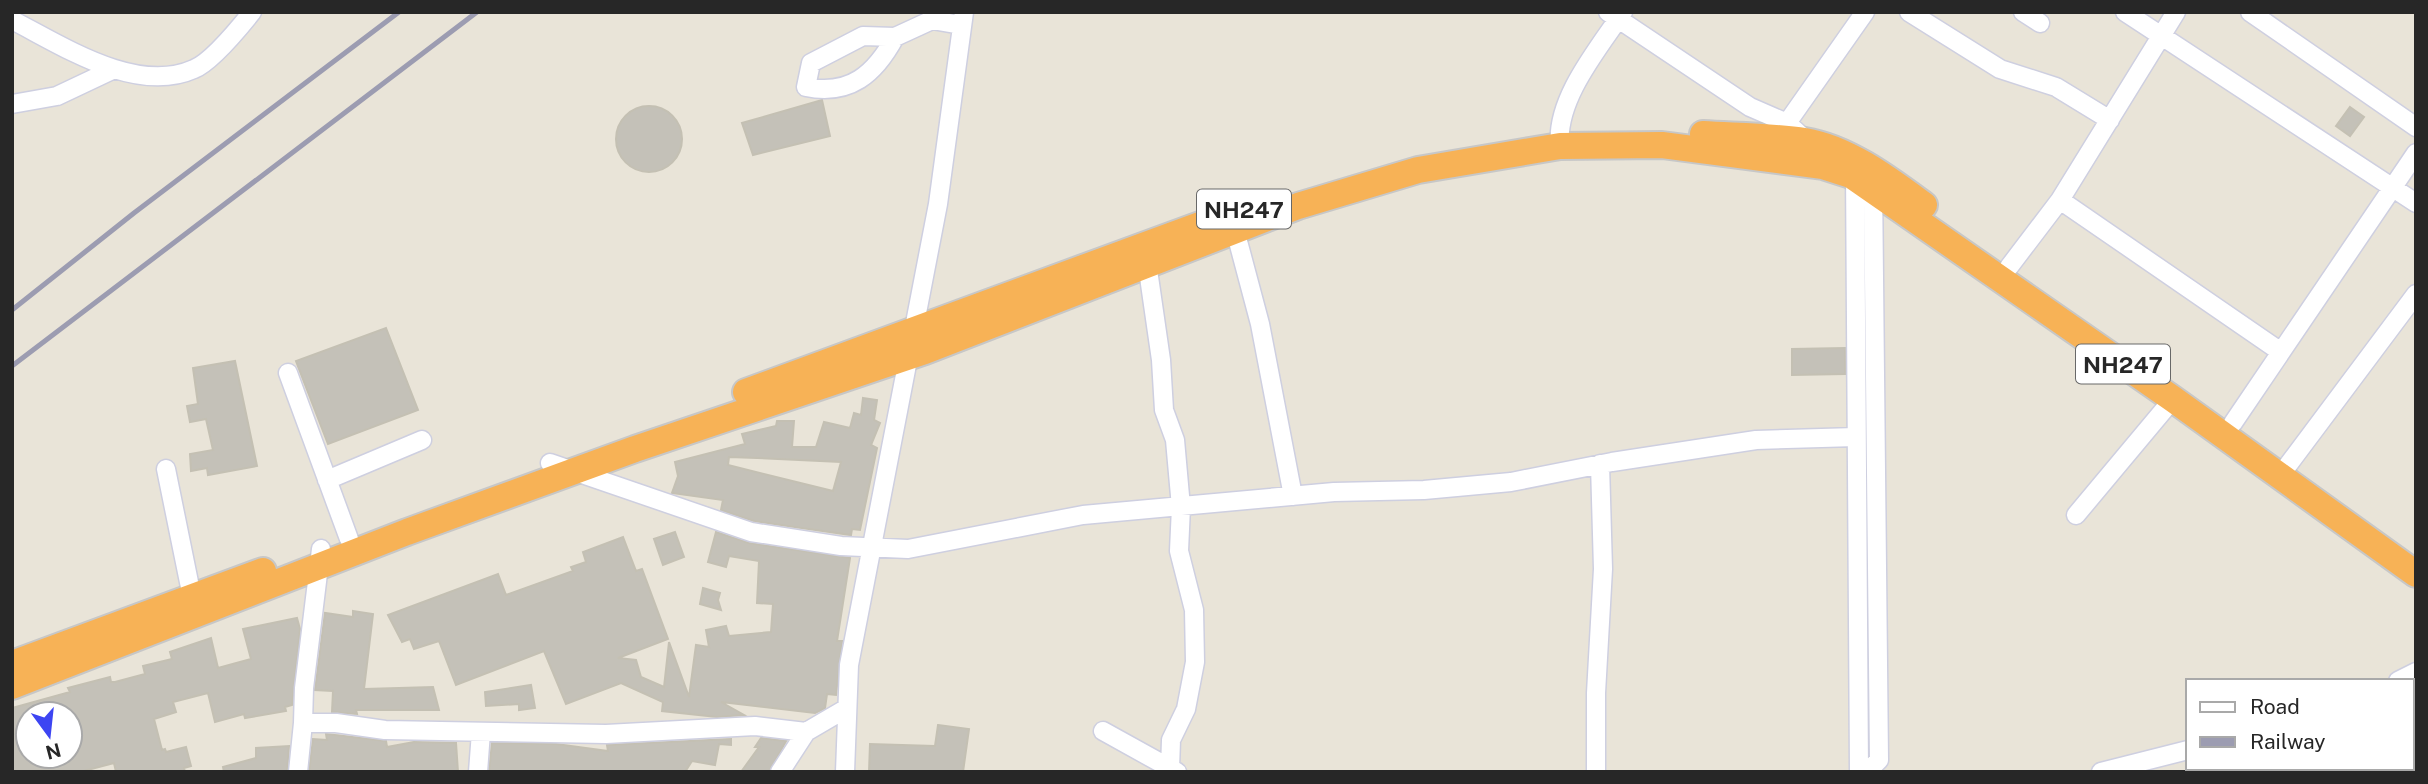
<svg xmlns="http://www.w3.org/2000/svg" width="2428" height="784" viewBox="0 0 2428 784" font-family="'Public Sans',sans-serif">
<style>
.building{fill:#c4c1b8;stroke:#c4c0b3;stroke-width:2;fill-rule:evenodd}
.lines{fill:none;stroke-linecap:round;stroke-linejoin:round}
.minor-casing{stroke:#cecfe0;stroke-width:21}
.highway-casing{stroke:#c7c7c7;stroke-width:30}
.minor{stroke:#fff;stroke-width:18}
.highway{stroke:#f7b256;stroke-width:26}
.rail{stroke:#9c9cb1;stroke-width:5}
.labels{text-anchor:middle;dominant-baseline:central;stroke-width:7;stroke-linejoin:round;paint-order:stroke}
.shield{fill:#fff;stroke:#686868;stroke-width:2}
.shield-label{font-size:23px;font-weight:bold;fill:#272727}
</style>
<rect width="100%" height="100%" fill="#e9e4d8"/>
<!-- building -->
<path class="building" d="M822,100l8,36 -77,19 -11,-32z
M616 139a33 33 0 1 1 66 0a33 33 0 1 1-66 0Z
M2350,107l14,10 -14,19 -14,-10z
M386,328l32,82 -90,34 -32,-83z
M1845,348v26l-53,1v-26z
M235,361l22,105 -49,9 -1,-7 -16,3 -1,-17 23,-4 -7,-31 -16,3 -3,-16 11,-2 -5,-36z
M863,398l14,2 -3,20 6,3 -9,22 6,3 -17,82 -8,-1 -1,6 -97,-14 -33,-11 2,-10 -51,-7 6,-17 -3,-14 70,-18 -3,-10 34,-8 1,-5h17l-2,26h24l8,-25 26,6 4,-15 7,2zM729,457l28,1 84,4 -8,29 -105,-26z
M675,532l9,25 -21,8 -9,-26z
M716,532l33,11 101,15 -13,83h5l-6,54 -9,-1 -2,14 -10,5 -94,-11 23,13 -27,2 -55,-6 1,-9 -42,-19 -55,21 -22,-53 -88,34 -17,-44 -25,8 -4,-10 -8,3 -14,-27 110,-41 8,21 67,-24 -2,-4 15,-5 -3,-10 40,-15 13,34 6,-2 26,70 -50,19 18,2 5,17 23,10 5,-45 20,55 7,-52 13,2 -3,-17 20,-4 3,10 42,-4 2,-28 -16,-1 2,-42 -30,-5 -3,11 -18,-5z
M703,588l17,5 -2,7 3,10 -21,-6z
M353,611l20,3 -9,75 69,-2 6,23h-83l1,4 -25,-2 1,-21 -18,-1 10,-77 28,4z
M297,618l3,11 -8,76 -7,2 1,4 -41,7 -1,-4 -29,8 -7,-29 -35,9 3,10 -22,7 8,31 3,-1 1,3 20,-5 5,19 -7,2 1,4h-69l-2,-9 -34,9h-68v-64l58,-16 -2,-4 42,-11 1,5h4l30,-8 -2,-8 29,-7 -2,-7 41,-14 7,30 33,-9 -8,-30zM28,714h42v42h-42z
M531,685l4,23 -16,2v-6l-33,2 -1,-14z
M938,725l31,4 -6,43h-94l1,-28 65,2z
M326,734l60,7 1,6 27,-5 42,1 2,29h-149l4,-33 14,1z
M761,738l25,3 -17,31h-28l18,-25h-4z
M731,739v6l-12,-1 -4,21 -23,-4 -7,11h-196l3,-29 64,1 52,7 -1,-6z
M289,746l-2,26h-63l-1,-5 33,-9v-10z"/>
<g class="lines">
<!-- minor casing -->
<g class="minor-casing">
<path id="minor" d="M1608,12l142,95 37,16 20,18
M1909,12l91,57 56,18 54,33
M2023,12l17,11
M2125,12l291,191
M2250,12l166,115
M12,20c51,26 124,75 182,49 17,-7 46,-42 58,-57
M895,37c-20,37 -45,59 -89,50l5,-24 52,-27 32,1 37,-17 29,5
M12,104l45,-8 55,-26
M1787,123l78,-111
M1560,146c-5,-46 38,-97 63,-134
M1855,170l4,602
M2060,200l221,152
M1235,230l25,94 33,172
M1147,263l14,97 3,50 11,30 6,67 -2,44 15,59 1,52 -9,47 -15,31 -1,29 3,3
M2009,267l51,-67 116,-188
M288,373l61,166
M2233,423l183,-270
M550,463l201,69 90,14 67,3 175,-34 251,-23 90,-2 87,-8 101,-20 144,-22 100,-3
M166,469l26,128
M2279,477l137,-183
M327,480l95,-40
M2076,515l97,-116
M2398,681l18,-9
M303,723l1,-35 17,-139
M1103,731l74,41
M2412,749l4,14
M2278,768l1,4
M298,772l5,-49h33l49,7 221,4 149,-8 51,6
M478,772l3,-40
M780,772l26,-40 41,-24
M845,772l4,-107 89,-461 26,-192
M1596,772v-79l7,-124 -3,-105
M1867,772l12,-12 -6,-579
M2101,772l87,-22"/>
</g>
<!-- highway casing -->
<g class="highway-casing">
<path id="highway" d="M1703,134c34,2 69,2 102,7 43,7 85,39 119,64
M746,392l473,-174
M12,664l251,-93
M12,686l395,-154 228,-83 290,-98 373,-145 120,-36 142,-24 102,-1 161,21 28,9 322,224 243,175"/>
</g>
<!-- minor -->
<use href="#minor" class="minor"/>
<!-- highway -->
<use href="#highway" class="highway"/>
<!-- rail -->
<path class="rail" d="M12,310l122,-97 265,-201
M12,366l465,-354"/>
</g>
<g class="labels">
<!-- shield labels -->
<g class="shield">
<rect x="1197" y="189.5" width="94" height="39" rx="5"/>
<rect x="2076" y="344.5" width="94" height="39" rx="5"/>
</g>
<g class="shield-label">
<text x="1244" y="209">NH247</text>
<text x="2123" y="364">NH247</text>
</g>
</g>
<!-- border -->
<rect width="2428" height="784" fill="none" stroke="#272727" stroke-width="28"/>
<!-- legend -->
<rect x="2186" y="679" width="228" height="91" fill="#ffffff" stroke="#a9a9a9" stroke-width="2"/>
<rect x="2200" y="702" width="35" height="10" fill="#ffffff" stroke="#a9a9a9" stroke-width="2"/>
<text x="2250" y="714" font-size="21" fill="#272727">Road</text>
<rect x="2200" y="737" width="35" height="10" fill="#9c9cb1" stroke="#a9a9a9" stroke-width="2"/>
<text x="2250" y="749" font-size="21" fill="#272727">Railway</text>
<!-- north arrow -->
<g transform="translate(49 735) rotate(165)"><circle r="33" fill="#ffffff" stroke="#a9a9a9" stroke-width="2"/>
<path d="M0-5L12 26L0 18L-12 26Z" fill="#3d45f2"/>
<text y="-10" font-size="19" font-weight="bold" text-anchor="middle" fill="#272727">N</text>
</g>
</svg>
